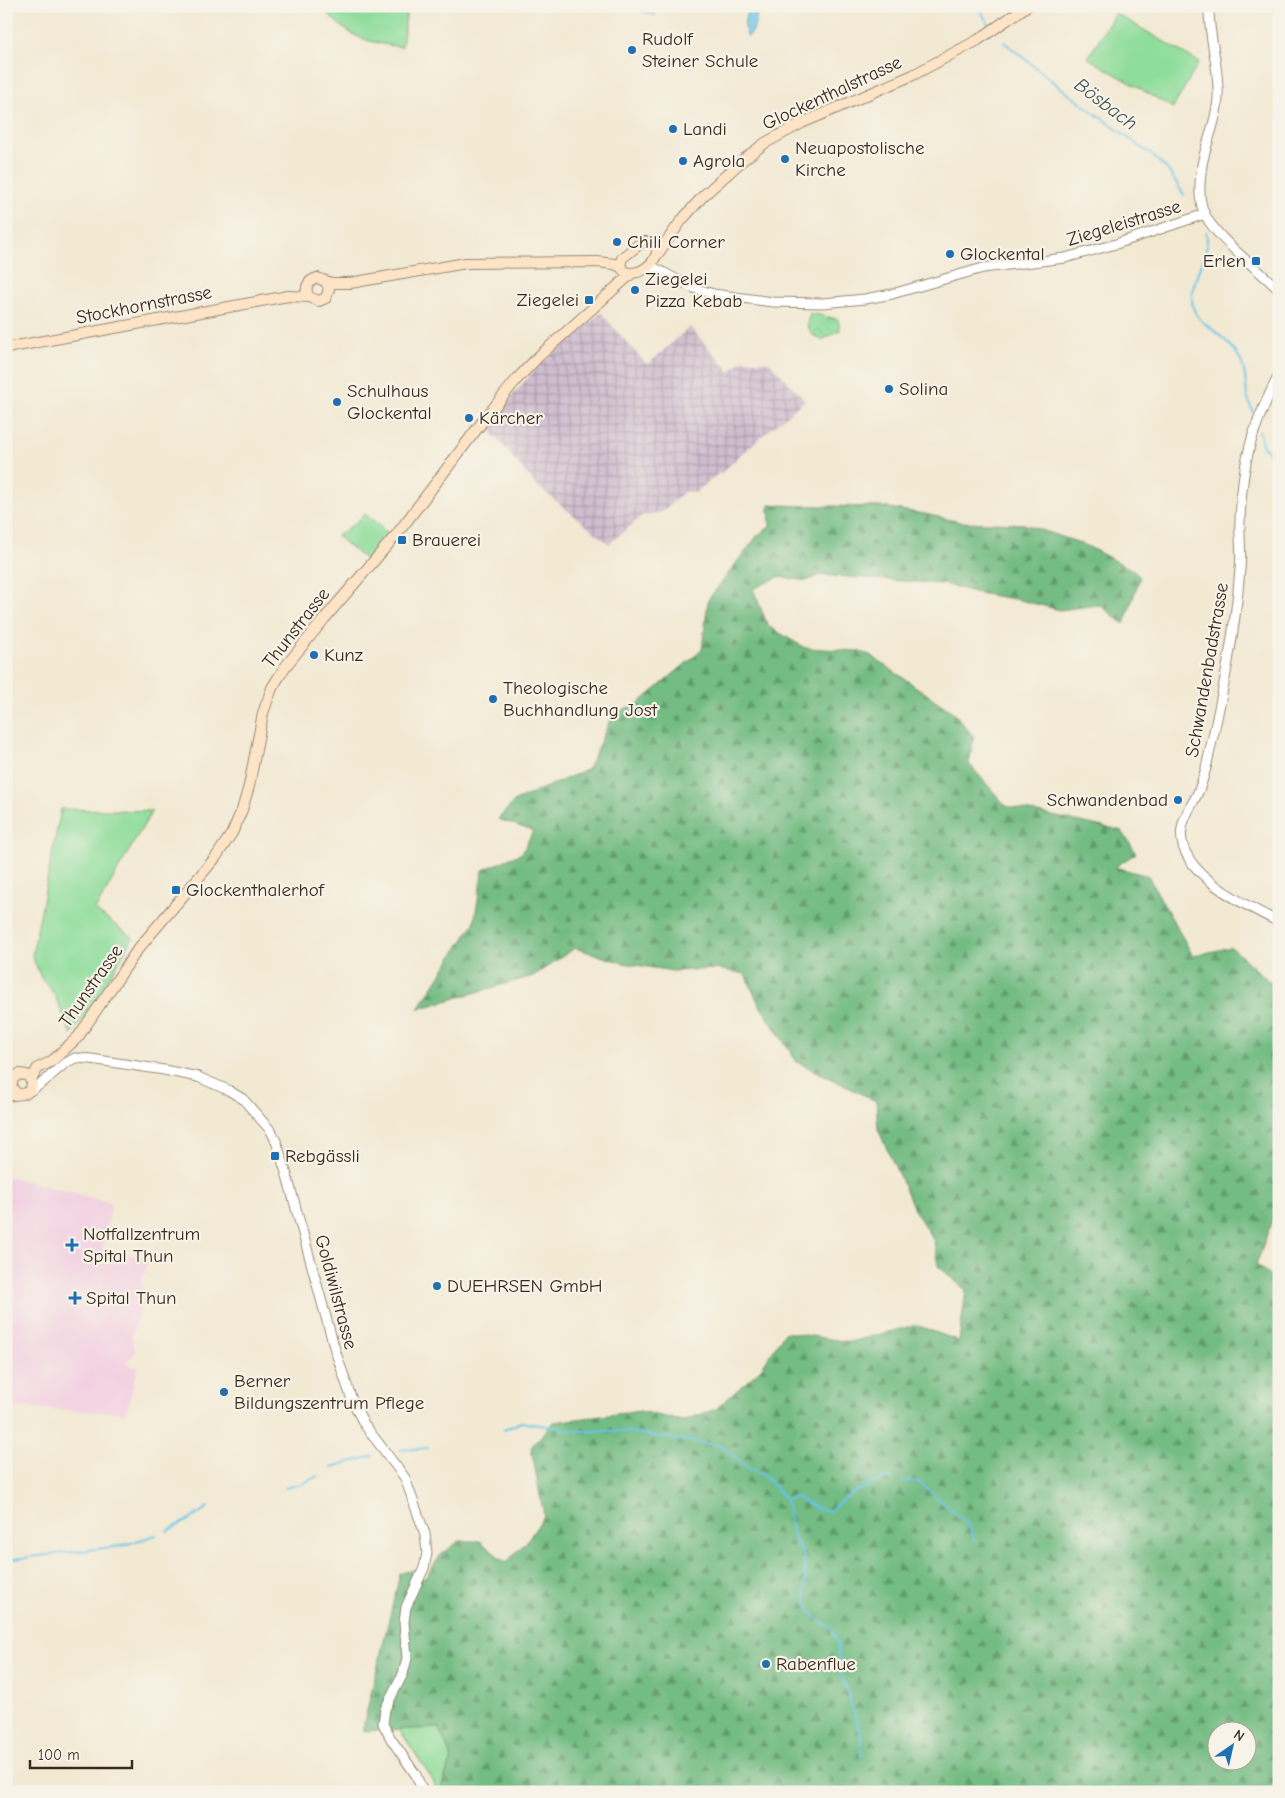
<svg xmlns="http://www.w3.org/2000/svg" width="1285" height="1798" viewBox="0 0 1285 1798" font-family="'Comic Neue',sans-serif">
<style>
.built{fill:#f2cfe1}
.industrial{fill:url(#industrial-grid)}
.grass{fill:#8fdd9b;stroke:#65845c}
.forest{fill:url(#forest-firs);stroke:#577350;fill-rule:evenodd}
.park{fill:url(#park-crowns);stroke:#65845c}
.water{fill:#69c5e7;stroke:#527882}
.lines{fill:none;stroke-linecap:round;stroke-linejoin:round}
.stream{stroke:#69c5e7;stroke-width:2}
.tertiary-casing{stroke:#968a78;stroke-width:11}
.secondary-casing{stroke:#968a78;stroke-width:12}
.tertiary{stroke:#fff;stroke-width:9}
.secondary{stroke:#fee4c6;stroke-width:10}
.poi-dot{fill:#1f6fb2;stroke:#f7f3e8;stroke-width:2}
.labels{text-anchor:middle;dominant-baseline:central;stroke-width:4.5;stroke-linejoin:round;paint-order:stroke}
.poi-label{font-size:19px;fill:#3b2a1e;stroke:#f7f3e8;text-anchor:start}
.street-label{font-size:19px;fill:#3b2a1e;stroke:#f7f3e8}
.water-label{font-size:20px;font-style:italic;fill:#49585a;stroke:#f7f3e8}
</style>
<defs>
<pattern id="industrial-grid" width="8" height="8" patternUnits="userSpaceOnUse" patternTransform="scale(1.25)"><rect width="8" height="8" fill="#cfbdcf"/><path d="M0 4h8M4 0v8" fill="none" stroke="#a99aa7"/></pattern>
<pattern id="forest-firs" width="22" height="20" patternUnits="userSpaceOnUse" patternTransform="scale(1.25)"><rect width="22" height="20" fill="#73bc83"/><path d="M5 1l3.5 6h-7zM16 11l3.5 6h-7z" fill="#60996b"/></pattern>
<pattern id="park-crowns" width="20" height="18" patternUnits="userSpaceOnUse" patternTransform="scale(1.25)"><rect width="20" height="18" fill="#8fdd9b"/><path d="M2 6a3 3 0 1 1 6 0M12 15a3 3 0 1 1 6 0" fill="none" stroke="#7cbe85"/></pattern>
</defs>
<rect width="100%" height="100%" fill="#f7f3e8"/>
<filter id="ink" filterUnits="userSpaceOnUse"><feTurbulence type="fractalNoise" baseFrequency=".02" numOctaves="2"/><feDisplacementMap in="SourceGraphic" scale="10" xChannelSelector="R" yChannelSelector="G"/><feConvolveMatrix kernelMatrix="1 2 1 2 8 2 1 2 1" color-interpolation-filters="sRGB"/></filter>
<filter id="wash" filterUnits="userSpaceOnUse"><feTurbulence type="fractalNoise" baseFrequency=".0096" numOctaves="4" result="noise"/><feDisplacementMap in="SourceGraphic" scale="20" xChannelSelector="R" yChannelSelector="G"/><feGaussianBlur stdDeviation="1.12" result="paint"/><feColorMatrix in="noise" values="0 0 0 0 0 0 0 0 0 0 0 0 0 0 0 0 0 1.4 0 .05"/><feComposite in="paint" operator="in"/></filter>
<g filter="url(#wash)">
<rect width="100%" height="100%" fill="#f2e9d3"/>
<!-- built -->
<path class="built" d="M6,1176l106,27 -10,48 47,7 -8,25 3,11 -13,45 3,1 -2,4 3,4v5l-3,4 -4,2 -2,5 12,4 -12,45 -120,-6z"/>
<!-- industrial -->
<path class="industrial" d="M601,313l46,52 43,-38 40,45 13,-12 26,2 36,38 -64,54 -20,20 -2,-1 -24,20 -10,-2 -23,21 -10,3h-9l-34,29 -74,-60 -48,-58 48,-57z"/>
<!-- grass -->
<path class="grass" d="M320,6h78l9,3 -5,38c-43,-6 -52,-10 -82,-41z
M1115,13l84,49 -26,46 -85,-50z
M365,514l22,18 -1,2 2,2 -21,25 -30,-25 22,-16z
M61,809l91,2 -57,99 38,28 -43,73 -19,23 -16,-38 -8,-12 -5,-4 -10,-24z
M439,1728l13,31 -13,33h-3l-2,-10 -35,-53z"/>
<!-- forest -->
<path class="forest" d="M769,505l113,2 43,7 35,8 64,2 59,20 52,27 5,7 -16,46 -24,-19 -40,5 -40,-10 -42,-7 -34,-9 -124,-9 -13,6 -29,-4 -25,12 15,37 37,22 52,3 13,4 84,58 20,24 -5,27 37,42 116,25 14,22 -21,14 33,9 45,80 38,-9 46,41 2,12v201l-23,64 23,17v510h-840l13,-33 -13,-31 -77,3 38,-157 10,-4 14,9 17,-24 18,-14h21l26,22 22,-23 16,-24 -13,-69 23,-25 86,-11 42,10 34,-12 44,-39 25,-38 65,10 66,-17 43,16 7,-51 -28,-24 -4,-25 -19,-30 -37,-82 -2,-28 -79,-39 -38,-58 -14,-30 -27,-5 -45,2 -50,-8 -48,-15 -42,28 -115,33 56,-86 9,-53 39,-17 11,-22 -35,-12 17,-18 73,-32 25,-55 26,-11 63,-53 6,-50 50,-65 12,-8zM1218,1730h30v30h-30z"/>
<!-- park -->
<path class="park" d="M810,313l28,6 2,11 -18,10 -10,-5 -5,-11z"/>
<!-- water -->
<path class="water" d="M749,6h7c1,11 0,24 -8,31 -6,-9 -3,-21 1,-31z"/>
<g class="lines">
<!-- stream -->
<path class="stream" d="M632,6l23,9
M978,6l11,19
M1004,42l58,47 91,67 15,14 16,25
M1206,232c7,25 -22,53 -12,78 4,11 16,17 24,24 7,6 14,13 19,20 9,13 8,26 10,41 1,6 4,12 7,18
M1259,431l4,16 16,13
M504,1430l17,-8 55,9h47l99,15 26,22 17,8 21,24 7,35 11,22 2,45 6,12 20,15 5,12 3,29 21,65v22
M400,1450l28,-2
M331,1467l42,-11
M902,1481l17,1 49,42 7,17
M285,1488l14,-3 19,-9
M786,1500l10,-3 22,12 12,2c19,-20 34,-23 57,-33l5,1
M167,1531l25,-13 16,-11
M6,1560l115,-14 35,-11"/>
</g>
</g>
<g filter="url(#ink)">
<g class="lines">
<!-- tertiary casing -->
<g class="tertiary-casing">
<path id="tertiary" d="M1209,6c-1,31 11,61 9,92 -1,23 -12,44 -16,67 -2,15 -4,30 1,45 9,26 56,59 76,80
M648,266l7,2 36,19 22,7 60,8 50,1 42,-4 27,-5 91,-26 82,-10 51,-14 89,-30
M1279,375c-27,52 -37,86 -39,145 -1,16 2,33 0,49 -5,67 -19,133 -34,199 -2,7 -4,15 -7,22 -5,13 -15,24 -17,38 -8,44 65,78 97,94
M30,1091l12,-8 22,-19 11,-6 16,1 73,11 34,7 30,13 15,9 28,32 5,10 10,31 49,178 17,50 12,24 41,54 20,56 2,19 -3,15 -18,39 -2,15 3,36 -4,16 -18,35 -2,15 8,15 25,36 7,17"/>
</g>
<!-- secondary casing -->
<g class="secondary-casing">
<path id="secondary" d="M642,242c32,-2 6,38 -17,30l-5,-6 2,-8z
M657,255l24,-34 22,-25 40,-36 22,-17 37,-20 111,-48 65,-35 49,-34
M326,282l3,7 -3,9 -7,3 -10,-4c-5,-8 -2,-16 8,-19l14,5h19l116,-20 132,-1 16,2 7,3
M6,348l282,-52 21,1
M31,1080l7,-12 14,-7 26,-24 60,-88 78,-92 16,-24 10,-23 7,-24 14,-73 9,-25 13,-21 40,-49 72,-84 89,-117 31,-38 21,-22 93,-83
M6,1096c11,-3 26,2 26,-14l-5,-7 -8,-1 -6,5 -2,7 6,8"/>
</g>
<!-- tertiary -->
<use href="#tertiary" class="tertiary"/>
<!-- secondary -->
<use href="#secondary" class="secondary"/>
</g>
</g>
<!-- markers -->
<g class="poi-dot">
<circle cx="632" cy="50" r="5"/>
<circle cx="673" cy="129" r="5"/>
<circle cx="785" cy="159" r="5"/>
<circle cx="683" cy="161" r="5"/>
<circle cx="617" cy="242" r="5"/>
<circle cx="950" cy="254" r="5"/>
<rect x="1251" y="256" width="10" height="10" rx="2.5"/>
<circle cx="635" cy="290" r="5"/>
<rect x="584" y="295" width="10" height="10" rx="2.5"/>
<circle cx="889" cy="389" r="5"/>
<circle cx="337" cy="402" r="5"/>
<circle cx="469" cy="418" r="5"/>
<rect x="397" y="535" width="10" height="10" rx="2.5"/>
<circle cx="314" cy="655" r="5"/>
<circle cx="493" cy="699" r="5"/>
<circle cx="1178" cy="800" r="5"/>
<rect x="171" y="885" width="10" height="10" rx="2.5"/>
<rect x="270" y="1151" width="10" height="10" rx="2.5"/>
<path d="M69.5 1237.5h5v5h5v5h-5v5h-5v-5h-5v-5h5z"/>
<circle cx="437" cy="1286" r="5"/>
<path d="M72.5 1290.5h5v5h5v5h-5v5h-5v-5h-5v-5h5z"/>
<circle cx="224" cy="1392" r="5"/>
<circle cx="766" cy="1664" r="5"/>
</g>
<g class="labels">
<!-- poi labels -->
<g class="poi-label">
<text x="642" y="39">Rudolf<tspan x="642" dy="22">Steiner Schule</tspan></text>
<text x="683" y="129">Landi</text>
<text x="795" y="148">Neuapostolische<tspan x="795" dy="22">Kirche</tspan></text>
<text x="693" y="161">Agrola</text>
<text x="627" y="242">Chili Corner</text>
<text x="960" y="254">Glockental</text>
<text x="1246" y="261" text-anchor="end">Erlen</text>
<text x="645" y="279">Ziegelei<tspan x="645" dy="22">Pizza Kebab</tspan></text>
<text x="579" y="300" text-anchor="end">Ziegelei</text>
<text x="899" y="389">Solina</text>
<text x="347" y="391">Schulhaus<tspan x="347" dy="22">Glockental</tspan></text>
<text x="479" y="418">Kärcher</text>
<text x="412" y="540">Brauerei</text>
<text x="324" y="655">Kunz</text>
<text x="503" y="688">Theologische<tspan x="503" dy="22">Buchhandlung Jost</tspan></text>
<text x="1168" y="800" text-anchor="end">Schwandenbad</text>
<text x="186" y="890">Glockenthalerhof</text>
<text x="285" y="1156">Rebgässli</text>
<text x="83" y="1234">Notfallzentrum<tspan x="83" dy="22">Spital Thun</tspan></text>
<text x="447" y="1286">DUEHRSEN GmbH</text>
<text x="86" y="1298">Spital Thun</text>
<text x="234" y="1381">Berner<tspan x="234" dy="22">Bildungszentrum Pflege</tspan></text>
<text x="776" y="1664">Rabenflue</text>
</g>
<!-- street labels -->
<g class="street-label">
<text transform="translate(832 93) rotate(-25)">Glockenthalstrasse</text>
<text transform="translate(1124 223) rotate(-17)">Ziegeleistrasse</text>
<text transform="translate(144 305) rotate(-11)">Stockhornstrasse</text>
<text transform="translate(296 628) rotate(-52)">Thunstrasse</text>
<text transform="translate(1207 670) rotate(-80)">Schwandenbadstrasse</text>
<text transform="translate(91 986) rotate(-55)">Thunstrasse</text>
<text transform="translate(336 1292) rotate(75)">Goldiwilstrasse</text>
</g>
<!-- water labels -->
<g class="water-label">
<text transform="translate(1106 104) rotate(37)">Bösbach</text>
</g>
</g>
<!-- margin -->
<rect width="1285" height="1798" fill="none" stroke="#f7f3e8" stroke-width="25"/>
<!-- north arrow -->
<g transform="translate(1232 1746) rotate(34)"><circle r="24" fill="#f7f3e8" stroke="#aca397"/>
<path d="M0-4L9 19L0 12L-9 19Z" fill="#1f6fb2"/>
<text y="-8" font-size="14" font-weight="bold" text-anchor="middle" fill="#3b2a1e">N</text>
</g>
<!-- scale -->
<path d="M30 1760v8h102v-8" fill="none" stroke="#3b2a1e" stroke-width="2.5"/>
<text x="38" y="1760" font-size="15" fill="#3b2a1e" stroke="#f7f3e8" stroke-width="4" paint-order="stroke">100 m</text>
</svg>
